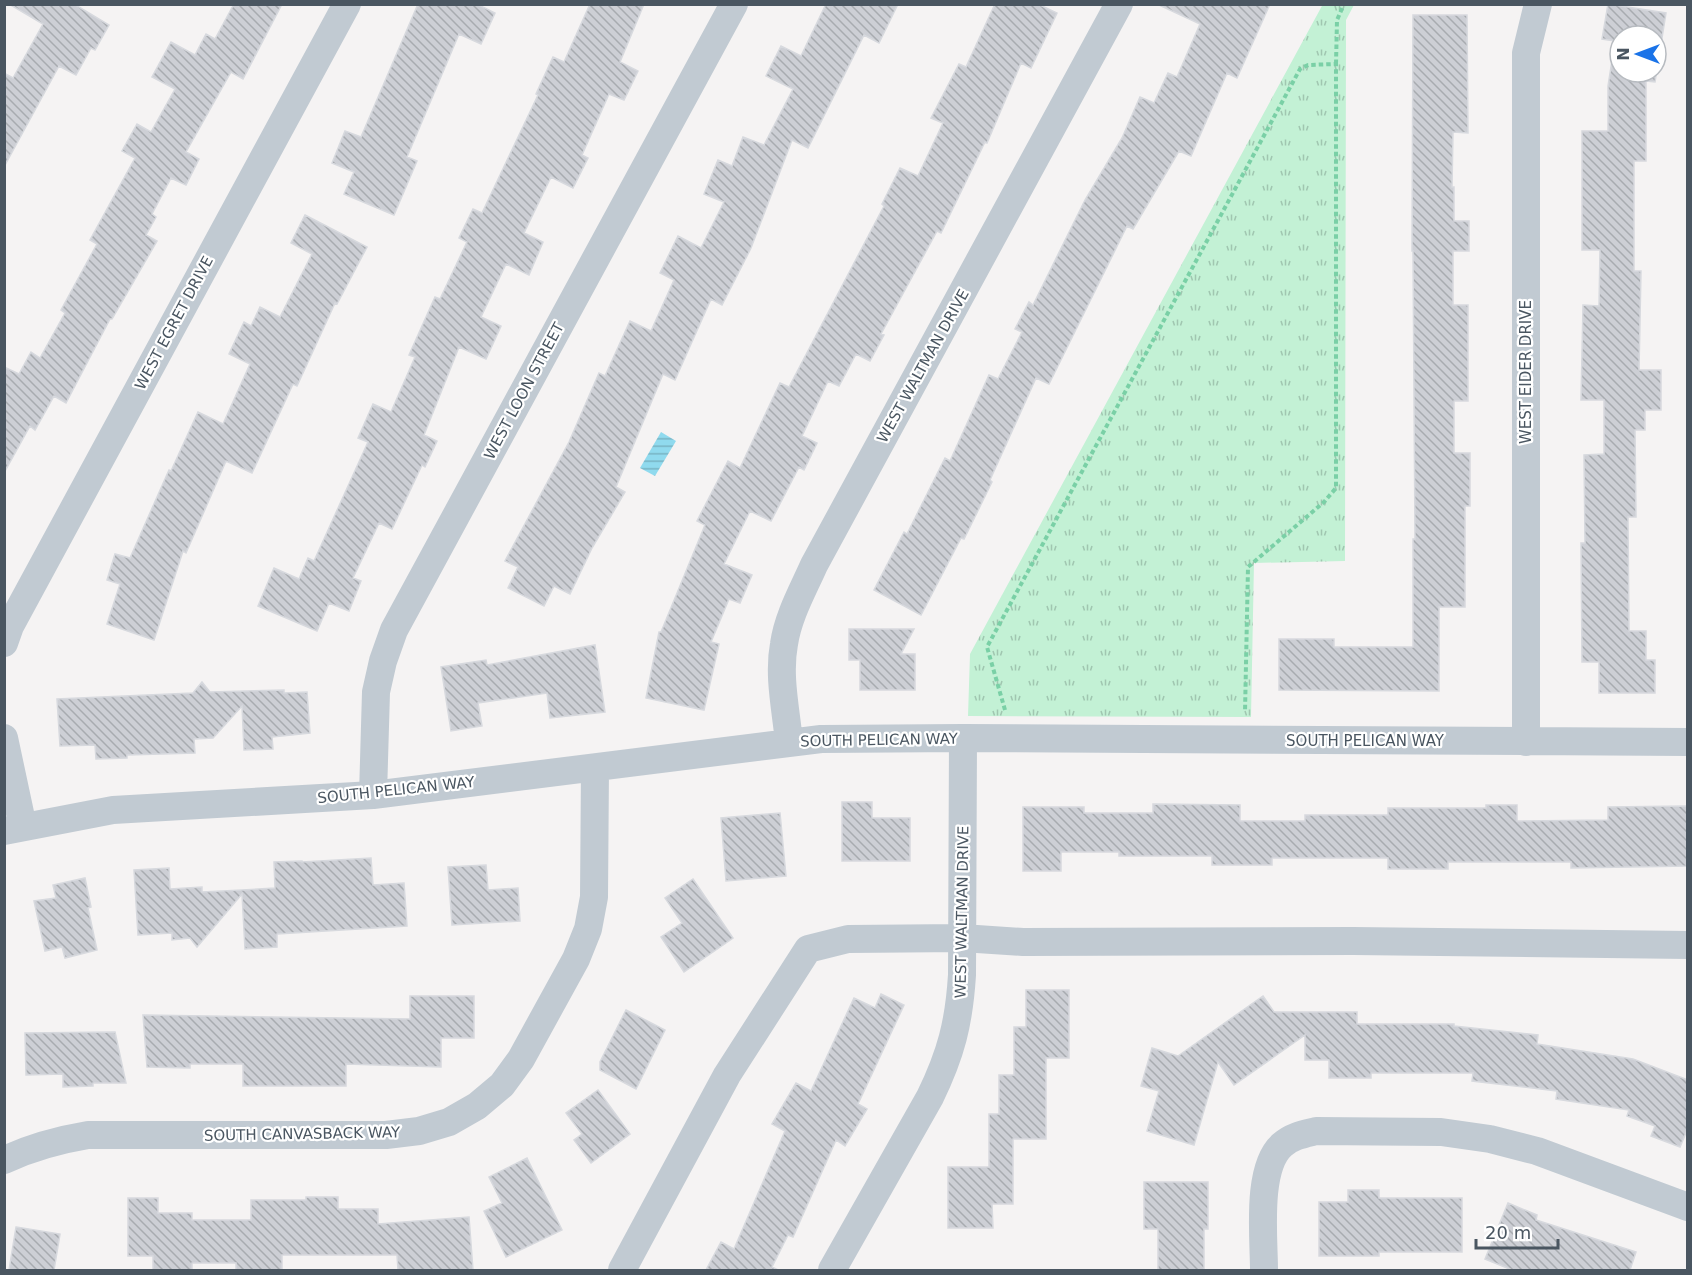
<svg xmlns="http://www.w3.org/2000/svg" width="1692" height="1275" viewBox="0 0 1692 1275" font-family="'DejaVu Sans',sans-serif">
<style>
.park{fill:url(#park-tufts)}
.water{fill:url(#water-rules)}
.building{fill:url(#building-back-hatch);stroke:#d7d9de;stroke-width:1.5;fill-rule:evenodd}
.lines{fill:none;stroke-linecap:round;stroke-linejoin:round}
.path{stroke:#7ad0a6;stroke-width:4;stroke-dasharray:4.5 3;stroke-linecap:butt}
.minor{stroke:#c1cad2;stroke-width:28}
.labels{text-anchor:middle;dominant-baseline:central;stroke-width:4.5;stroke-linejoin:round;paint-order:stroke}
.street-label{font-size:15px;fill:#4a5661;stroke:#fff}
</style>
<defs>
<pattern id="park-tufts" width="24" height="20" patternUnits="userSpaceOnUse" patternTransform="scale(1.5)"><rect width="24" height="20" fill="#c3f1d5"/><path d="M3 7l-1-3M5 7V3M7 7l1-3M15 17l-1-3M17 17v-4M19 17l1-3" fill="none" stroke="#a0c6b0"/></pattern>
<pattern id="water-rules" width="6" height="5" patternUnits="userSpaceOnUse" patternTransform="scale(1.5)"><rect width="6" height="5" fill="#90daee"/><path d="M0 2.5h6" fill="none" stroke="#78b4c4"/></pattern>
<pattern id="building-back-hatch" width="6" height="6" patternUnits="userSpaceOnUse" patternTransform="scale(1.5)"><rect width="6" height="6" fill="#cdcfd5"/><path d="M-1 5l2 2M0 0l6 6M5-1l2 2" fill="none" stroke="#a8abb0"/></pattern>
</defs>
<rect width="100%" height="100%" fill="#f5f3f3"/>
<!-- park -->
<path class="park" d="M1323,4l31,1 -8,15 -1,541 -91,2 -3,154 -283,-1 2,-62z"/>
<!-- water -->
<path class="water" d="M661,432l15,9 -21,35 -15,-8z"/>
<!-- building -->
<path class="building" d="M9,4h65l35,21 -14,25 -4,-2 -15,27 -17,-9 -55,101v-94l9,5 30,-54z
M234,4h48l-39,75 -12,-7 -45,80 13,7 -13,26 -15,-7 -19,36 4,3 -10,18 11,6 -45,78h-2l-44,84 -12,-7 -19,34 -5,-4 -26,47v-106l15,7 12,-22 9,6 25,-45 -4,-3 36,-66 -7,-4 45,-82 -13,-7 15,-27 14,8 24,-43 -23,-12 19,-35 24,13 11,-21 9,5z
M418,4h59l18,9 -14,31 -22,-10 -52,123 10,4 -23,54 -50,-21 10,-22 -22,-9 13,-32 16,6z
M590,4h54l-24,58 18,9 -14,29 -15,-6 -27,61 6,3 -15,30 -22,-11 -27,56 19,9 -14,33 -23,-11 -25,53 20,9 -15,33 -27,-12 -35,88 13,6 -12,26 -3,-2 -30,64 -13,-6 -26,55 8,3 -12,30 -20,-8 -12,28 -59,-25 16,-38 25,11 9,-21 6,3 54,-119 -10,-4 15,-34 18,8 24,-55 -6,-2 26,-58 5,2 27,-57 -8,-4 14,-29 9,4 56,-118 -2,-1 17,-37 11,5z
M826,4h72l-19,39 -15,-8 -56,113 -16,-8 -41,108 -29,57 -11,-6 -36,81 -12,-6 -47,113 9,5 -33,56 -22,46 -16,-8 -10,20 -36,-18 10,-21 -13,-6 64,-119 30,-69 6,3 25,-55 21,10 23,-51 -14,-7 18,-37 23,12 23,-46 -20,-8 14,-34 14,6 11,-29 21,8 29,-56 -27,-13 15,-30 20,10z
M995,4h43l19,9 -26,55 -10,-5 -34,80 -2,-1 -44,91 -4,-2 -56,103 3,1 -14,26 -14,-7 -17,32 -11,-5 -26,55 15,7 -13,27 -5,-3 -28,54 -21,-10 -26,53 28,11 -12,28 -11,-4 -18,43 8,2 -15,66 -58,-12 13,-66h2l44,-107 -8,-4 31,-60 12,7 40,-85 9,4 95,-181 -2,-2 18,-36 18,8 25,-53 -12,-5 28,-54 7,3z
M1157,4h113l-33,74 -10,-5 -36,83 -12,-5 -46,78 -6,-3 -78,158 -13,-6 -46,102 2,2 -28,57 -3,-1 -40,77 -47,-25 30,-58 3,2 38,-76 5,3 39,-86 9,4 24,-47 -7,-3 14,-27 4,3 52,-105 37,-62 18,-41 14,6 14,-30 9,4 23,-53z
M1608,4l58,9 -11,69 -9,-1v80h-12v110h7l-2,99h22v40h-16v20h-10l1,87h-8l1,114h17v29h9v33h-56v-31h-17l-1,-119h4l-1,-88 20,-1v-54h-23l2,-95 16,1 1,-56h-18v-119h26v-45l7,-45 -13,-2zM1620,36h36v36h-36z
M1413,15h54l1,118 -15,-1 -1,55h2v34h15v30h-16v54h15v96h-14v52h16v53h-5v101h-26v84l-160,-1v-51h55v8h79v-108h2l-2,-288h-1z
M305,215l62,32 -30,57 -2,-1 -38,83 -4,-2 -41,89 -26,-12 -40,92 -3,-2 -29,89 -47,-16 13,-40 -13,-4 8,-26 15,4 39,-88 2,1 27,-59 25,12 27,-60 -21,-10 15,-32 7,4 9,-19 20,10 32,-63 -21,-11z
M849,629h65l-13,25h14v36h-55v-30h-11z
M595,645l10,67 -55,6 -3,-25 -69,10 4,23 -31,5 -10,-64 45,-7 1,5z
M202,682l8,10 74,-2v3l23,-1 3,41 -38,4 1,12 -29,1 -2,-44 -29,32 -19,1 1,14 -68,2v3l-31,1 -1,-14 -35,1 -3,-47 136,-6z
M842,802h30v16h38v43h-68z
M1153,804l87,1v16h65v-6h83v-7h98v-3h31v16l91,-1v-13l80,-1v60l-117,2v-6h-123v7h-60v-11h-116v7h-60v-9h-93v-4h-58v19h-38v-64h61v6h69z
M780,813l6,63 -60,5 -5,-63z
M371,858l2,27 31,-2 3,43 -130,8v13l-32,2 -3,-55 -45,53 -7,-9 -18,2v-7l-34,2 -4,-65 35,-2 1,21 32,-2v5l40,-2 33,-2 -1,-26 28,-1v1z
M486,865l2,25 30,-2 2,33 -68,4 -4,-58z
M85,878l6,29 -3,1 9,42 -32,8 -3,-11 -17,4 -11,-50 22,-3 -3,-13z
M693,879l40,59 -49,34 -23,-35 21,-14 -17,-25z
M1026,990h43v68h-23v81h-33v65h-21l1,24h-45v-61h41v-53h10v-39h15v-48h12z
M881,994l23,11 -46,99 9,5 -22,37 -9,-6 -43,97 -5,-2 -16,32 6,3h-72l15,-28 13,7 51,-118 -13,-7 24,-41 15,8 43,-93 21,10z
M410,996h64v42h-33v29l-95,-3v22h-103v-22h-53v4l-43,-1 -4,-52 267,4z
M1263,996l11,16h83v12h97v2l84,9 -1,9 96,15 55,21v48l-8,19 -29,-11 4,-10 -28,-10 2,-6 -73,-11 1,-8 -85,-10 1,-8h-102v5h-42v-18h-24v-25l-71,50 -16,-23 -24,83 -47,-14 12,-40 -18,-5 11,-38 26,8z
M626,1010l39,20 -29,59 -36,-19v-8z
M115,1032l11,51h-33v3l-30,1v-13l-37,1 -1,-42z
M598,1090l32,44 -39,29 -17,-23 8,-6 -16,-21z
M527,1158l35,72 -56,27 -22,-46 18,-8 -13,-26z
M1144,1182h64v47h-4v41h-46v-41h-14z
M1348,1190h31v8h83v54h-83v4h-60v-54h29z
M306,1197h32v12h40v15l91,-7 4,53h-75l-1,-15h-115v15h-46v-7h-44v7h-39v-14h-25v-58h30v15h34v7h59v-20h55z
M1508,1203l29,12 -1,5 100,32 -6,18h-118l-27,-11z
M16,1227l44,7 -6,36h-45z"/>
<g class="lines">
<!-- path -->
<path class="path" d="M1336,64l1,-44 7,-16
M1005,710l-18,-63 313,-578 8,-4 28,-1v424l-12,14 -76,65 -3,145"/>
<!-- minor -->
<path class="minor" d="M4,643l6,-17 337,-622
M4,738l19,89
M789,742c-3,-32 -11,-66 -5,-98 4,-28 19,-54 30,-79l305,-561
M1526,742v-689l12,-49
M373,795l3,-103 7,-31 11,-31 340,-626
M4,831l109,-21 260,-15 448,-56 142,-1 725,4
M4,1160c28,-13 54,-20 84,-25h298l33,-4 30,-9 28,-16 25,-21 19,-26 55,-100 12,-30 6,-32 1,-129
M622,1270l105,-195 81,-126 40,-10 114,-1 61,4 330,-1 335,4
M832,1270l98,-173c21,-43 29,-74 32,-122l1,-237
M1264,1270c0,-32 -8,-102 18,-125 10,-9 22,-11 34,-14l125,1 49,7 47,12 151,56"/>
</g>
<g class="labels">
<!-- street labels -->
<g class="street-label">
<text transform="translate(174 323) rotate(-62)">WEST EGRET DRIVE</text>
<text transform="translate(923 366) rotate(-61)">WEST WALTMAN DRIVE</text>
<text transform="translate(1526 372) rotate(-90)">WEST EIDER DRIVE</text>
<text transform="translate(524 391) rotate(-62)">WEST LOON STREET</text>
<text transform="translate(879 740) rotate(-1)">SOUTH PELICAN WAY</text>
<text x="1365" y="741">SOUTH PELICAN WAY</text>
<text transform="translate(396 790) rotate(-6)">SOUTH PELICAN WAY</text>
<text transform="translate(962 912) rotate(-89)">WEST WALTMAN DRIVE</text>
<text transform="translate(302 1134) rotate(-1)">SOUTH CANVASBACK WAY</text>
</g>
</g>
<!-- border -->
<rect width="1692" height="1275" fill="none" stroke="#4a5661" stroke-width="12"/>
<!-- north arrow -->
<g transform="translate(1638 54) rotate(270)"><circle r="28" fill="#ffffff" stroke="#b7bbc0" stroke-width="1.5"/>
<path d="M0-4.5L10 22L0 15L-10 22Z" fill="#1a73e8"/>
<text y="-9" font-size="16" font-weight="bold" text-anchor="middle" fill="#4a5661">N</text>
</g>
<!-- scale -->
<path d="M1476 1239v9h82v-9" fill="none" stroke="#4a5661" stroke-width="3"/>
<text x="1485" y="1239" font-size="18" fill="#4a5661" stroke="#ffffff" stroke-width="4.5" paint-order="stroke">20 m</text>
</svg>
